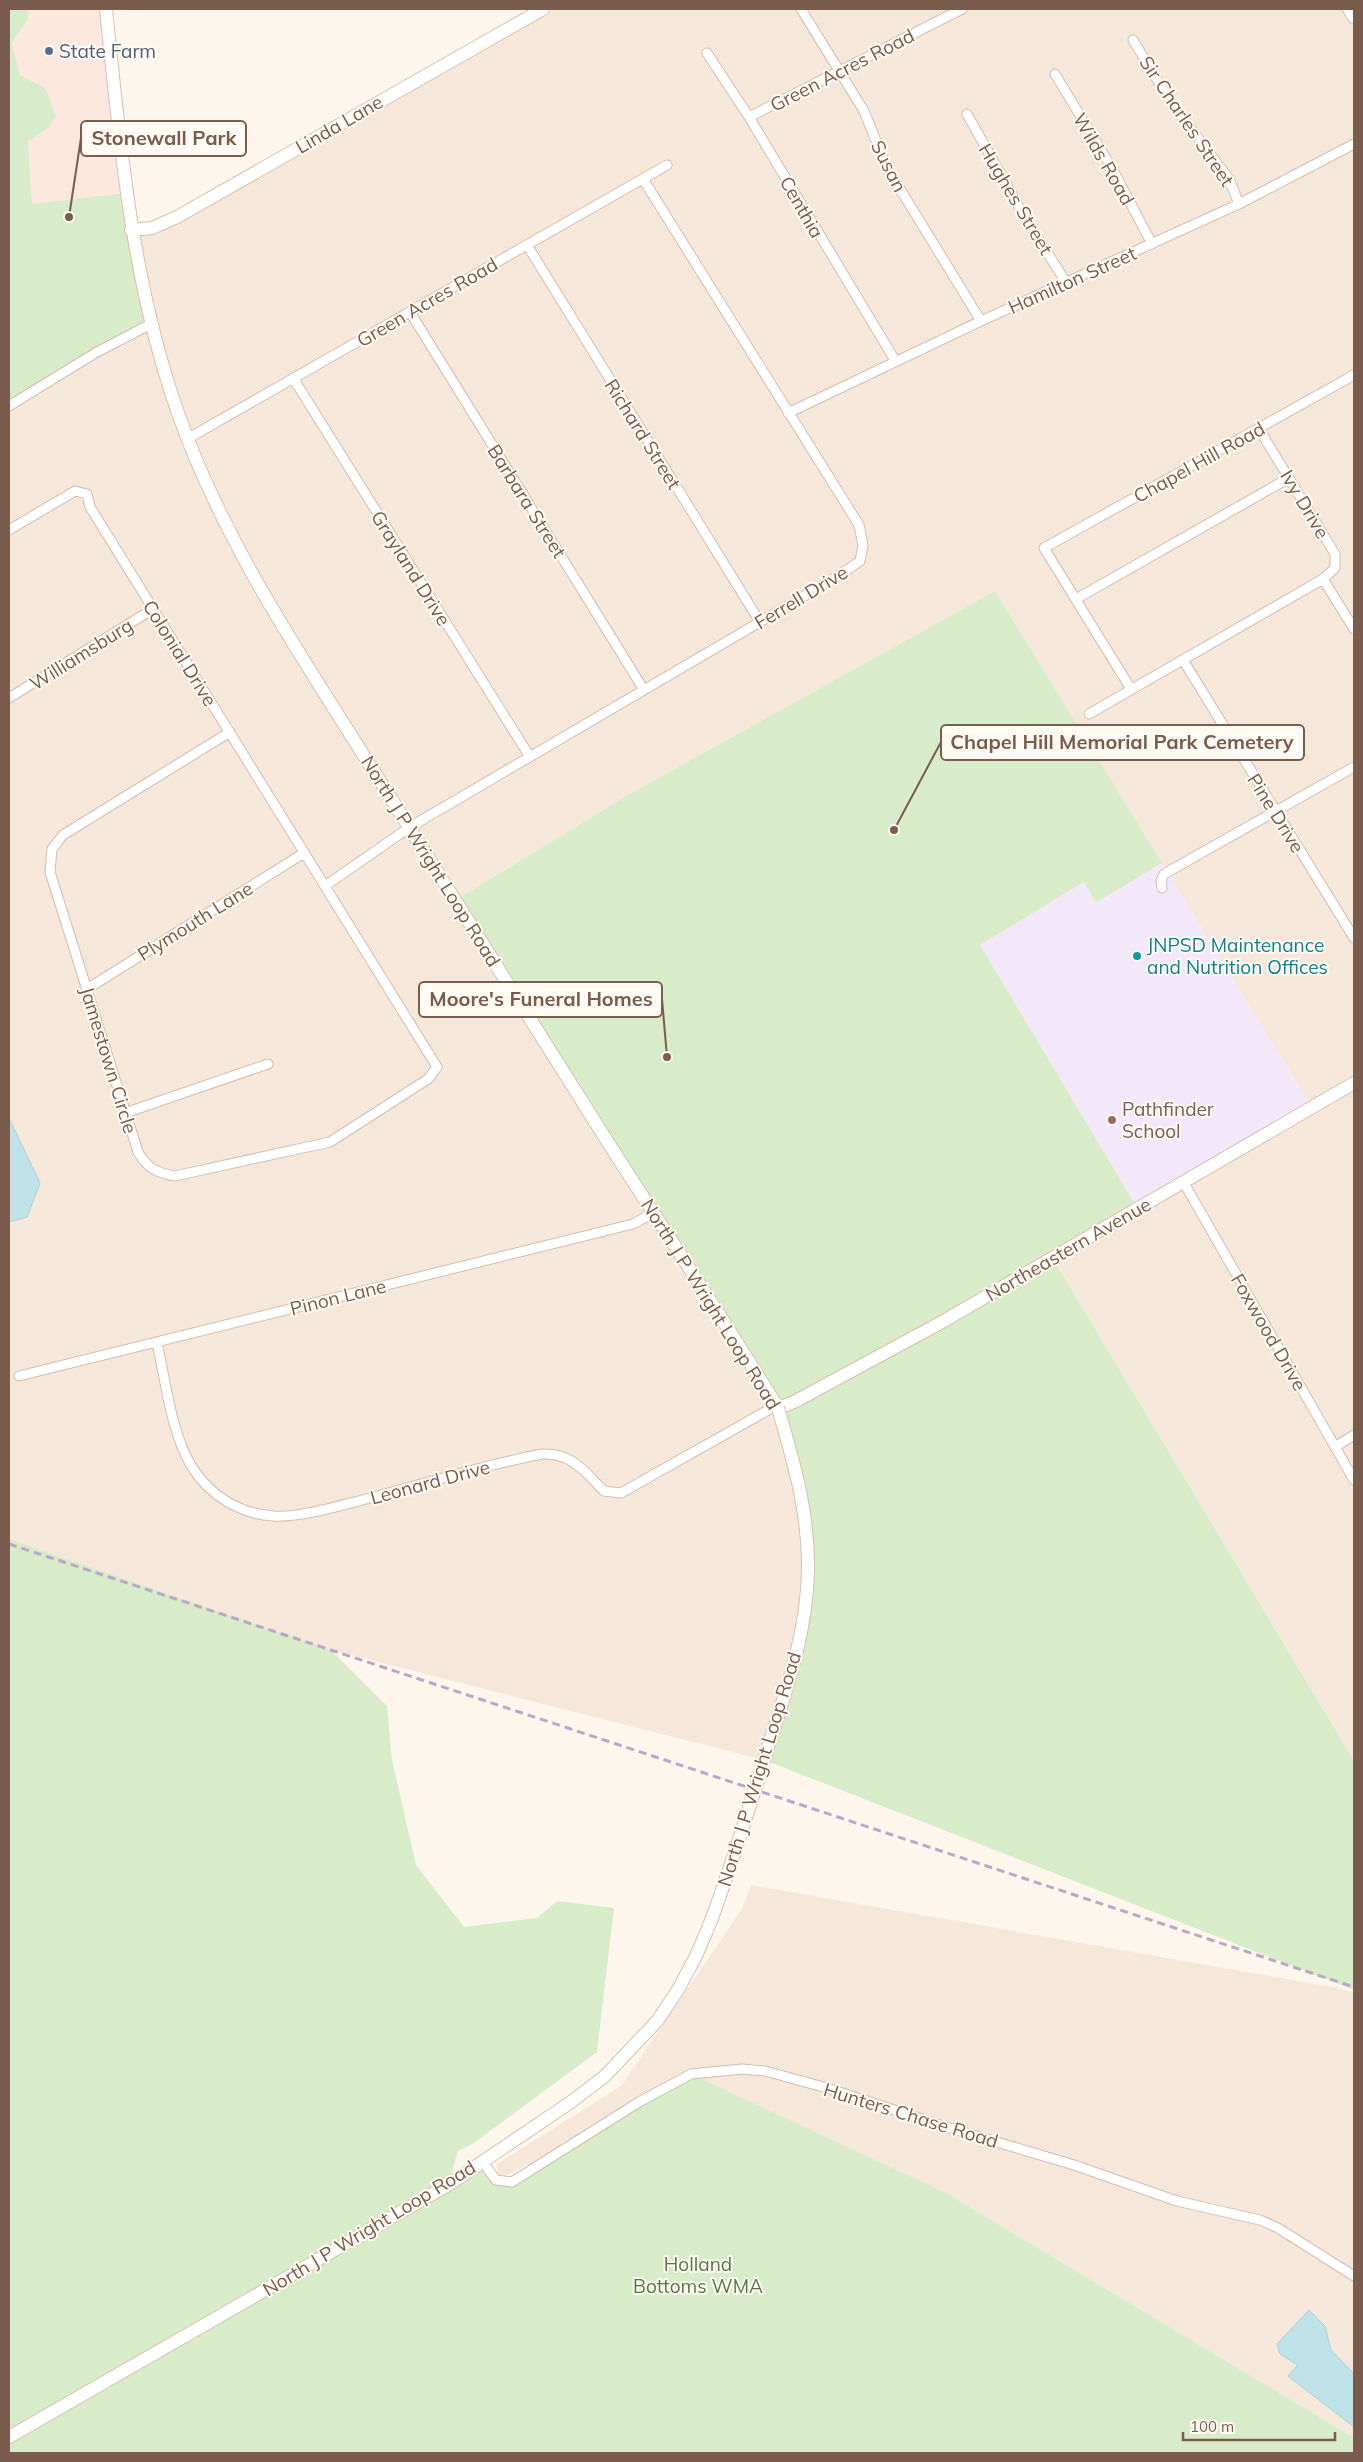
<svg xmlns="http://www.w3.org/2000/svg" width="1363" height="2462" viewBox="0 0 1363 2462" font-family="Mulish,sans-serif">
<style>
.residential{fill:#f5e8da}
.commercial{fill:#fde8e0}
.education{fill:#f3e8fa}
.green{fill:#d8ecc9}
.water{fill:#bfe3e8;stroke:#a5d3da}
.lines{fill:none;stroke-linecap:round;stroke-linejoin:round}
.street-casing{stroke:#d1beb0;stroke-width:11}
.secondary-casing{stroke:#d6c0b0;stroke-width:14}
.street{stroke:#fff;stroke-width:9}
.secondary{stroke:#fff;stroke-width:12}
.rail{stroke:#b9a8c9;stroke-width:3;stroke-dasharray:8 5;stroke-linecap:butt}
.secondary-bridge-casing{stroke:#d6c0b0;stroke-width:14;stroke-linecap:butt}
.secondary-bridge{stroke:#fff;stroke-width:12}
.service-dot{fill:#5c6f8a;stroke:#fffaf3;stroke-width:2}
.culture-dot{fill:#0f9aa8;stroke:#fffaf3;stroke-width:2}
.education-dot{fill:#8d6e63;stroke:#fffaf3;stroke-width:2}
.labels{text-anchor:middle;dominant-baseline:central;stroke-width:4;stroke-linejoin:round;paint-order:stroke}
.service-label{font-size:19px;fill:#4e5e75;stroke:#fffaf3;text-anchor:start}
.street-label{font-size:19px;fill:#7a5c4d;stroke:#fffaf3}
.culture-label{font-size:19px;fill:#0d838f;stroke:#fffaf3;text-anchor:start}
.education-label{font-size:19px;fill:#785e54;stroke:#fffaf3;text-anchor:start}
.park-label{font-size:19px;fill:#537a41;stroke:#fffaf3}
.leader{fill:none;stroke:#7a5c4d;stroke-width:2}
.callout-dot{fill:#7a5c4d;stroke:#fffaf3;stroke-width:2}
.callout{fill:#fffaf3;stroke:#7a5c4d;stroke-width:2}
.callout-label{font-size:20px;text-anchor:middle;font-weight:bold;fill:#7a5c4d}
</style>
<rect width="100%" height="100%" fill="#fdf6ec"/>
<!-- residential -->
<path class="residential" d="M543,9h811v1074l-42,25 -317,-517 -369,205 -170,104 322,508 23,78 5,116 -42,158 -433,-110 -322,-111v-1133l122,-176 21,-2z
M1354,1085v676l-301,-504z
M751,1885l587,103 16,5v445l-404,-243 -367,-57 -87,42 1,-16 124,-78 121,-177z"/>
<!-- commercial -->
<path class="commercial" d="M29,9h77l20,184 -94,12 -4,-64 22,-14 -5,-39 -25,-13 -8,-33 16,-23z"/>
<!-- education -->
<path class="education" d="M1162,863l150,245 -174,101 -158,-264 104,-63 13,21z"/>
<!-- green -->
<path class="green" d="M9,9h20l-1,10 -16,24 8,32 25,13 11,28 -6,11 -22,14 4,63 94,-11 25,131 -142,82z
M995,591l167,272 -66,40 -12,-21 -104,63 158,264 -85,49 301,503v229l-590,-230 29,-88 14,-130 -29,-134 -322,-508 170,-104z
M9,1539l322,111 56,56 5,54 24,105 48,62 73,-9 20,-17 57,7 -17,144 -123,91 -16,8 -10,34 34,-21 14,16 16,2 179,-108 259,121 404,243v15h-1345z"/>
<!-- water -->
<path class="water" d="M9,1118l31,65 -13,34 -18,5z
M1309,2310l16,16 6,24 23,24v53l-66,-51 10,-11 -18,-11 -3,-10z"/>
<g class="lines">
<!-- street casing -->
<g class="street-casing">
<path id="street" d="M801,9l63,102 22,55 95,155
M1133,40l37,61 59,78 10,25
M707,53l42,64 147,245
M1055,74l58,96 39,74
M967,114l60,107 39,61
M749,117l213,-108
M527,245l233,377
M410,312l234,378
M293,378l237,379
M9,406l88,-54 54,-28
M788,413l193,-92 258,-117 115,-60
M187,439l480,-274
M9,530l66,-39 12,3 3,13 347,560 -9,12 -98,63 -155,34c-18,-3 -28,-8 -37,-24l-88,-280 2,-23 11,-14 167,-103
M1323,579l31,50
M1076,599l213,-121
M1183,660l171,278
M1131,689l-87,-141 310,-173
M9,698l144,-89
M1089,714l234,-135 12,-11v-14l-76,-125
M325,886l85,-59 425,-249 25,-17 3,-16 -4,-20 -216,-346
M1162,888l-1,-7 3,-7 190,-107
M87,989l217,-136
M125,1113l143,-49
M1184,1183l170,297
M157,1343c9,39 14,90 35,124 17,28 48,47 81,49 27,2 70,-11 97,-18 57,-15 114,-33 172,-44 31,-1 42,17 62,37l17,2 149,-84 8,-1
M19,1376l614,-152 20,-11
M1335,1447l19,-12
M482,2161l14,19 16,2 127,-80 52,-28 51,-5 23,2 62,17 116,38 131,39 103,36 83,19 18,8 76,48"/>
</g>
<!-- secondary casing -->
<g class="secondary-casing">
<path id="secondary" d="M106,9c14,136 26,274 72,404 49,139 136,262 214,387 75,118 149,237 224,355 54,84 110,168 162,253l16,-6 148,-80 412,-239
M1349,9l5,8
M131,230l21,-2 25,-11 366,-208
M9,2437l439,-252 123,-83 34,-26 53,-56 21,-32 17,-32 15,-35"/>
</g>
<!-- street -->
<use href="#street" class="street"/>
<!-- secondary -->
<use href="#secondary" class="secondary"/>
<!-- rail -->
<path class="rail" d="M9,1544l1345,443"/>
<!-- secondary-bridge casing -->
<g class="secondary-bridge-casing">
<path id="secondary-bridge" d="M711,1921c21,-58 40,-118 58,-177 18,-56 38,-113 39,-173 1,-58 -14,-108 -30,-163"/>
</g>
<!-- secondary-bridge -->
<use href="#secondary-bridge" class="secondary-bridge"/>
</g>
<!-- markers -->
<circle class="service-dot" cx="49" cy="51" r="5"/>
<circle class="culture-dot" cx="1137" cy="956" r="5"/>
<circle class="education-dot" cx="1112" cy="1120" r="5"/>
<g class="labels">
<!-- service labels -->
<g class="service-label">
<text x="59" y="51">State Farm</text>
</g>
<!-- street labels -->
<g class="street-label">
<text transform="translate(842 70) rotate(-27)">Green Acres Road</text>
<text transform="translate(1187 121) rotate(56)">Sir Charles Street</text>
<text transform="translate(339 124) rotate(-30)">Linda Lane</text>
<text transform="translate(1104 159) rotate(60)">Wilds Road</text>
<text transform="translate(889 166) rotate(63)">Susan</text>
<text transform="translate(1016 199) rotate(59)">Hughes Street</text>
<text transform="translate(802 207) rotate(60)">Centhia</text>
<text transform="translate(1072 280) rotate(-24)">Hamilton Street</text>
<text transform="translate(427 302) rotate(-30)">Green Acres Road</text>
<text transform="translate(643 434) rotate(58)">Richard Street</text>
<text transform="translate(1199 462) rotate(-29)">Chapel Hill Road</text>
<text transform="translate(527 501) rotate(58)">Barbara Street</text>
<text transform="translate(1305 504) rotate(59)">Ivy Drive</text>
<text transform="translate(411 568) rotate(58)">Grayland Drive</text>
<text transform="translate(801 597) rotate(-31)">Ferrell Drive</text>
<text transform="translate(180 653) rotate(58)">Colonial Drive</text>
<text transform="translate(81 654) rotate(-32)">Williamsburg</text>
<text transform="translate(1276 813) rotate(58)">Pine Drive</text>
<text transform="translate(431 861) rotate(58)">North J P Wright Loop Road</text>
<text transform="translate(195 921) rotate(-32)">Plymouth Lane</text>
<text transform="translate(109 1060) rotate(73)">Jamestown Circle</text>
<text transform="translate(1068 1249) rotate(-30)">Northeastern Avenue</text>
<text transform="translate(338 1297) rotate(-14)">Pinon Lane</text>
<text transform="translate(711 1304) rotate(58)">North J P Wright Loop Road</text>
<text transform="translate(1269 1332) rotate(60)">Foxwood Drive</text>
<text transform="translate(430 1482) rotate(-15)">Leonard Drive</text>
<text transform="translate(759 1769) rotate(-73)">North J P Wright Loop Road</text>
<text transform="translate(911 2115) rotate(17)">Hunters Chase Road</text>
<text transform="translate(369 2228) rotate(-31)">North J P Wright Loop Road</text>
</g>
<!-- culture labels -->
<g class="culture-label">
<text x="1147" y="945">JNPSD Maintenance<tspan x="1147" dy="22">and Nutrition Offices</tspan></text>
</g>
<!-- education labels -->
<g class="education-label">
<text x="1122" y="1109">Pathfinder<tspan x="1122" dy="22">School</tspan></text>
</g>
<!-- park labels -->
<g class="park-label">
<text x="698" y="2264">Holland<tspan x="698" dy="22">Bottoms WMA</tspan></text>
</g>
</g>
<!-- callouts -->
<path class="leader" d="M69 217L81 138M894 830L941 742M667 1057L662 999"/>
<g class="callout-dot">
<circle cx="69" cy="217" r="5"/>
<circle cx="894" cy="830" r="5"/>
<circle cx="667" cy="1057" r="5"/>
</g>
<g class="callout">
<rect x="81" y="121" width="165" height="35" rx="5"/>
<rect x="941" y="725" width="363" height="35" rx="5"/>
<rect x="419" y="982" width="243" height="35" rx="5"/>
</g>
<g class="callout-label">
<text x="164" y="145">Stonewall Park</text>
<text x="1122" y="749">Chapel Hill Memorial Park Cemetery</text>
<text x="541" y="1006">Moore's Funeral Homes</text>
</g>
<!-- border -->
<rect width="1363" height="2462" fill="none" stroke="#7a5c4d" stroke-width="20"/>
<!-- scale -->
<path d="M1183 2432v8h152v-8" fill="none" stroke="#7a5c4d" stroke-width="2.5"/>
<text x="1190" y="2432" font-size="15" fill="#7a5c4d" stroke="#fffaf3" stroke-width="4" paint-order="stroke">100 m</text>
</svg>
